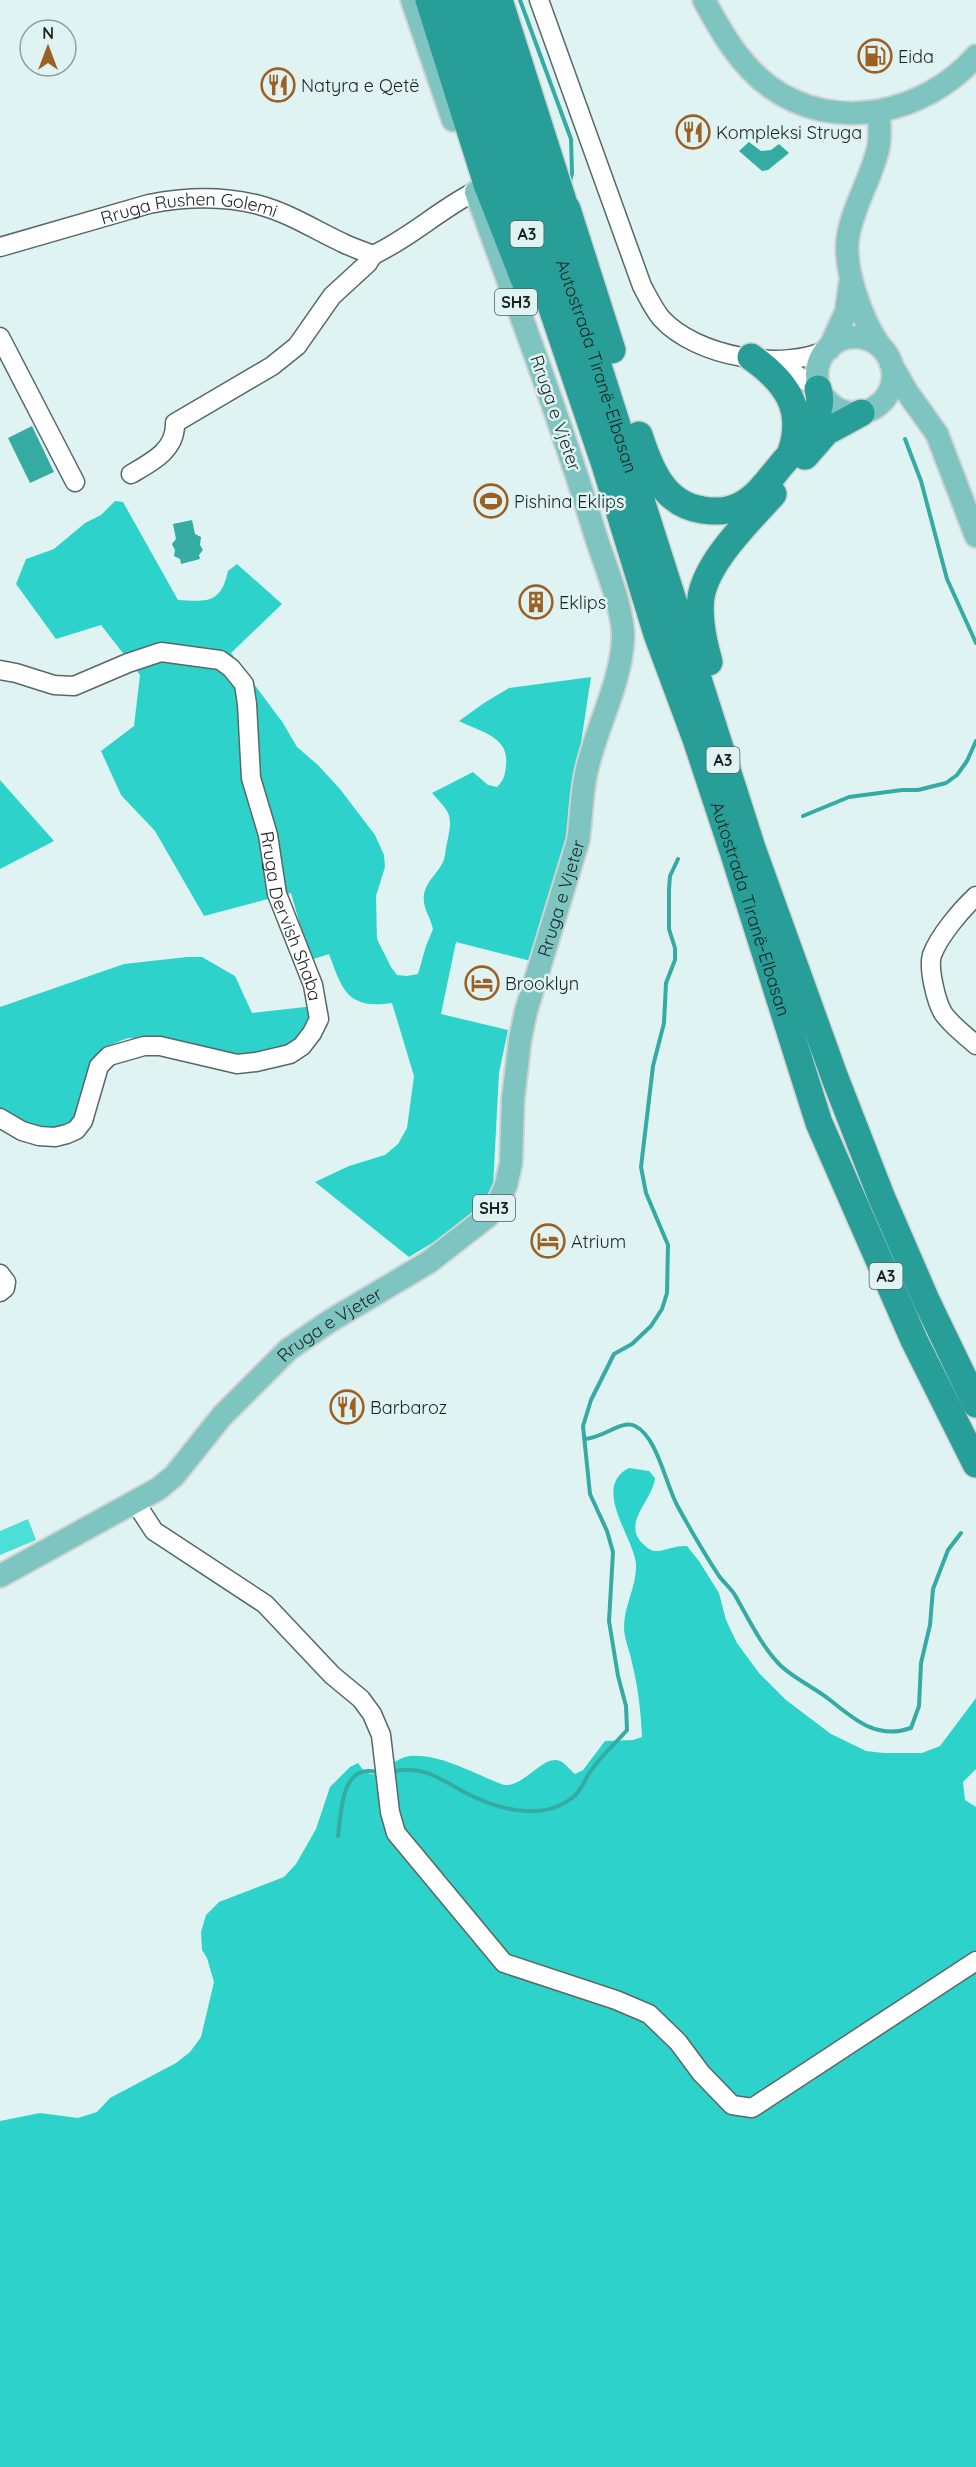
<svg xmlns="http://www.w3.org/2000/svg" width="976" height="2467" viewBox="0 0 976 2467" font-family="Quicksand,sans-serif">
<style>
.green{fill:#4be0d7}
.forest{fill:#2dd3ca}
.water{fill:#35aba4}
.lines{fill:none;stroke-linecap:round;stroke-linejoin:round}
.stream{stroke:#35aba4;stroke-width:4}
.minor-casing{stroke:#566967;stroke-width:21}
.major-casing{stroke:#d1d3d3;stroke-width:26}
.highway-casing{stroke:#d1d3d3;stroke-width:30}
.minor{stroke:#fff;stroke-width:18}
.major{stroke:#7ec5c1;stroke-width:22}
.highway{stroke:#289e98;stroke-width:27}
.labels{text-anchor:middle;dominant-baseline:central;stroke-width:5;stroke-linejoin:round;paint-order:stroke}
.shield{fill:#dff4f2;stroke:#556160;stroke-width:1.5}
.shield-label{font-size:16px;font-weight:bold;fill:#1a2221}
.poi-label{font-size:18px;fill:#1a2221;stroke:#dff4f2;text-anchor:start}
.street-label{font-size:18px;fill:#1a2221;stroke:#dff4f2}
</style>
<rect width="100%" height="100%" fill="#dff4f2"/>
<!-- green -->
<path class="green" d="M28,1519l8,21 -36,15v-24z"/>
<!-- forest -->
<path class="forest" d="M115,501l8,1 55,98c30,2 43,3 50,-29l9,-7 45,40 -51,49 52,70 14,24 21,18 22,24 35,46 9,20 1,12 -9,29 1,43 14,28 6,8 10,1 11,-2 8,-28 7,-17c-3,-13 -11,-21 -9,-35 3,-14 14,-21 19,-32 3,-6 2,-13 4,-19 6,-28 4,-29 -15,-50l41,-21 15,13 9,2c7,-7 8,-12 9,-21 4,-30 -26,-34 -47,-45l25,-18 25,-15 82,-11 -26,171 -34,113 -75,-19 -15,72 67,16 -9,43 -6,114 -29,37 -55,33 -94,-75 34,-16 36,-11 13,-11 9,-16 7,-52 -22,-73c-43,6 -49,-10 -63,-49l-19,6 -19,-67 -87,23 -49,-85 -34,-36 -20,-44 33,-25 6,-51 -39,-50 -45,14 -40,-55 10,-25 28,-10 31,-26 16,-8z
M0,780l54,61 -54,28z
M187,957h15l33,19 17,37 62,-7 -10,30 -25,16 -52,4 -56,-16 -43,-2 -23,9 -14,13 -13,59 -20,11 -24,-2 -34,-19v-102l124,-43z
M629,1468l20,3 6,7c-2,22 -33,44 -13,65 4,4 8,7 12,8 9,1 20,-6 33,-5l12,15 20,32 7,27 11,23 22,30 27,27 45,34 35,17 18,2h38l18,-7 36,-48v71l-13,13 2,18 11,7v660h-976v-346l40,-8 38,5 19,-6 13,-14 66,-35 14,-11 11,-15 13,-55 -7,-24 -5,-8 -1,-18 5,-17 13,-13 65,-25 12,-13 20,-35 14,-42 20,-20 8,-4c18,28 30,-5 52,-7 32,-2 64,18 94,29 21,2 39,-31 56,-24 5,2 10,9 15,13l8,-4 22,-29 28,-1 9,-3c-1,-24 -4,-51 -10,-74 -2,-12 -8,-24 -8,-36 0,-22 13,-41 12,-63 -2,-26 -45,-77 -7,-96z"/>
<!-- water -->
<path class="water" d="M749,142l12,9 10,-1 8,-6 10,9 -21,17 -6,1 -23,-20z
M32,426l22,46 -24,11 -22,-45z
M192,520l3,14 6,3 -1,8 3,5 -4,5 1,4 -19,5 -1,-5 -6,-3 1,-6 -3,-6 4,-5 -3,-15z"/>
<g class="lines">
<!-- stream -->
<path class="stream" d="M520,0l51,139 1,34 -2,9
M905,439l16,42 26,98 29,64
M803,816l46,-19 53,-7h16l28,-7 11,-8 10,-14 9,-20
M584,1439c18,0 38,-20 51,-13 22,10 31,59 42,79 13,24 27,48 42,71 5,7 13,13 17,21 13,23 26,50 45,69 14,13 34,22 49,34 25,20 47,40 81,28l8,-22 2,-43 9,-38 3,-36 15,-39 13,-17
M391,1772c30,-8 48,6 73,20 32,17 77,30 108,6 11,-8 13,-21 21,-30 10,-14 23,-25 34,-38l-1,-24 -8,-30 -9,-55 4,-69 -6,-21 -17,-37 -7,-68 8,-26 23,-46 18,-10 19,-18 11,-17 5,-16 1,-48 -22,-52 -5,-26 12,-101 11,-43 2,-40 9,-23v-12l-6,-19v-40l1,-13 8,-17
M338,1836c3,-22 3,-73 38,-64"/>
<!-- minor casing -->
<g class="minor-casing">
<g id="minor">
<path d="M539,0l103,286c6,11 11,22 19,32 35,39 122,54 168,31"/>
<path id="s1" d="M0,247l149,-43c36,-7 75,-8 110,1 30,8 56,25 84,38 10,5 20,8 30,12 37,-17 67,-46 103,-64"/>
<path d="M0,337l75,145"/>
<path d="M770,363l24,10 24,16"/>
<path d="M131,474c21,-12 45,-24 44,-51l97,-57 25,-20 35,-50 36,-33 5,-8"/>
<path id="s2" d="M0,670l16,3 38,12 20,1 54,-23 33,-11 59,8 11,8 13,16 3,20 4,74 17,57 9,59 36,91 6,34 -7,14 -10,13 -12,8 -34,8 -19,2 -77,-18h-16l-35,10 -10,10 -16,55 -7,9 -9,4 -12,3 -16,-1 -17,-5 -22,-13"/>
<path d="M976,896c-15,14 -37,40 -44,59 -4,13 4,46 11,58 8,12 22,22 33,32"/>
<path d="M0,1274l6,8 -1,6 -5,4"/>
<path d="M135,1502l19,29 111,73 67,71 29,24 11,15 9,21 9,77 6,21 108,130 112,37 33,14 29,28 23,31 31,32 20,3 224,-147"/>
</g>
</g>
<!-- major casing -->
<g class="major-casing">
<g id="major">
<path d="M412,0l41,120"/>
<path d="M704,0c17,32 36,65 66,87 65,47 155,27 206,-31"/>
<path d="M879,112c0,12 2,25 -1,37 -7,30 -25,57 -30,88 -5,32 14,83 32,109"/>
<circle cx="855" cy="375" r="38"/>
<path d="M829,349l17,-37 4,-28"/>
<path d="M891,364l16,28 30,42 39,102"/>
<path id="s3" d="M0,1576l158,-87 16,-13 48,-60 67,-67 41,-28 99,-59 59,-46 11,-15 7,-16 5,-22 2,-64 7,-59 6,-29 52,-170c4,-26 3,-51 10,-76 10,-41 33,-83 35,-126 1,-30 -19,-76 -28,-105 -35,-116 -78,-228 -119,-342"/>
</g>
</g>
<!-- highway casing -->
<g class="highway-casing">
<g id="highway">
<path d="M429,0l58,184 43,110"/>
<path id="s4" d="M448,0l158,468 51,166 39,105 37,112 86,272 95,217 62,124"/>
<path id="s5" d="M471,0l115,328 166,520 83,230 46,118 45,104 50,104"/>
<path d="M499,0l72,226"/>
<path d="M567,209l45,141"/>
<path d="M751,357c34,24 55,51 40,95"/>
<path d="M639,435c11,34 25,70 64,75 12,2 26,1 36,-4 18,-8 31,-28 43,-42 16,-19 45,-47 36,-75"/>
<path d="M805,456l21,-24 35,-19"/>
<path d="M709,662c-6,-21 -11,-43 -8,-65 6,-36 48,-76 72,-103"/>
</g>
</g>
<!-- minor -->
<use href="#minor" class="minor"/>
<!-- major -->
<use href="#major" class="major"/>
<!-- highway -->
<use href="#highway" class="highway"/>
</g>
<!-- icons -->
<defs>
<g id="fuel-ring" transform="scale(1.725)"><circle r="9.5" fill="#dff4f2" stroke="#9d6024" stroke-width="1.5"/><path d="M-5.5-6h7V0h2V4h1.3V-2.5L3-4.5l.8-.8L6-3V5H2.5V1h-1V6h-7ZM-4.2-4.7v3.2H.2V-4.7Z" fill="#9d6024"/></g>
<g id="restaurant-ring" transform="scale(1.725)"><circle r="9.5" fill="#dff4f2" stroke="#9d6024" stroke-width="1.5"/><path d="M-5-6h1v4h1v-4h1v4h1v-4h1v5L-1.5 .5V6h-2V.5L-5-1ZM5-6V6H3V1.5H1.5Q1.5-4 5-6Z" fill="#9d6024"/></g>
<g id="stadium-ring" transform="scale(1.725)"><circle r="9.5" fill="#dff4f2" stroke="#9d6024" stroke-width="1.5"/><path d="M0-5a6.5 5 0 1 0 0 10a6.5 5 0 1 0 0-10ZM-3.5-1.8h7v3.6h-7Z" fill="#9d6024"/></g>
<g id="building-ring" transform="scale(1.725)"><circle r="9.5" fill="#dff4f2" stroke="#9d6024" stroke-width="1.5"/><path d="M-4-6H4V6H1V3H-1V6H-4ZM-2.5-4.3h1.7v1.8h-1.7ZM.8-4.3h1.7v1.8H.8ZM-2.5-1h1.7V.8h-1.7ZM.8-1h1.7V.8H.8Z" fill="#9d6024"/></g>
<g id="hotel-ring" transform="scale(1.725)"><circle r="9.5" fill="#dff4f2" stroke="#9d6024" stroke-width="1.5"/><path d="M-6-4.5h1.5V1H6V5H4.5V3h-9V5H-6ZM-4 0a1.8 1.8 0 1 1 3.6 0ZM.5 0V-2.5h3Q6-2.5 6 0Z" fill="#9d6024"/></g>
</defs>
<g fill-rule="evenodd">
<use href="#fuel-ring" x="875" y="56"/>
<use href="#restaurant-ring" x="278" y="85"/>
<use href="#restaurant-ring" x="693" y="132"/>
<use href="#stadium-ring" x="491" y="501"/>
<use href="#building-ring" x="536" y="602"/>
<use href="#hotel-ring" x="482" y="983"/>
<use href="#hotel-ring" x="548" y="1241"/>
<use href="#restaurant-ring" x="347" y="1407"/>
</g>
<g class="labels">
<!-- shield labels -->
<g class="shield">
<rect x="510.5" y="221" width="33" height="26" rx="4.5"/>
<rect x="495" y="289" width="42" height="26" rx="4.5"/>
<rect x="706.5" y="747" width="33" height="26" rx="4.5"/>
<rect x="473" y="1195" width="42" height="26" rx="4.5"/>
<rect x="869.5" y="1263" width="33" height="26" rx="4.5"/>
</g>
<g class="shield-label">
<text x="527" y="234">A3</text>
<text x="516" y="302">SH3</text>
<text x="723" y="760">A3</text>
<text x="494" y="1208">SH3</text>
<text x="886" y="1276">A3</text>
</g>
<!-- poi labels -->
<g class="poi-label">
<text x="898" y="56">Eida</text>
<text x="301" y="85">Natyra e Qetë</text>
<text x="716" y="132">Kompleksi Struga</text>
<text x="514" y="501">Pishina Eklips</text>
<text x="559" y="602">Eklips</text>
<text x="505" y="983">Brooklyn</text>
<text x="571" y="1241">Atrium</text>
<text x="370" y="1407">Barbaroz</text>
</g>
<!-- street labels -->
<g class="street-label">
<text stroke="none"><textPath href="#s1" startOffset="195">Rruga Rushen Golemi</textPath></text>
<text stroke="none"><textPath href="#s5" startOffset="387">Autostrada Tiranë-Elbasan</textPath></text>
<text transform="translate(556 413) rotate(71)">Rruga e Vjeter</text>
<text stroke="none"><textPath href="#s3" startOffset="942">Rruga e Vjeter</textPath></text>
<text stroke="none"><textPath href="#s4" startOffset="958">Autostrada Tiranë-Elbasan</textPath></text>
<text stroke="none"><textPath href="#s2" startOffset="502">Rruga Dervish Shaba</textPath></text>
<text stroke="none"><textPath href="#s3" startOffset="420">Rruga e Vjeter</textPath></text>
</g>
</g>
<!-- north arrow -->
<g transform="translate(48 48)"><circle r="28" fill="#dff4f2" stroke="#90a09e" stroke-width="1.5"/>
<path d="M0-4.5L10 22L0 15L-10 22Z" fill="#9d6024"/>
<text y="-9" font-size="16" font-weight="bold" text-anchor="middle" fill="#1a2221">N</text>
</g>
</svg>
